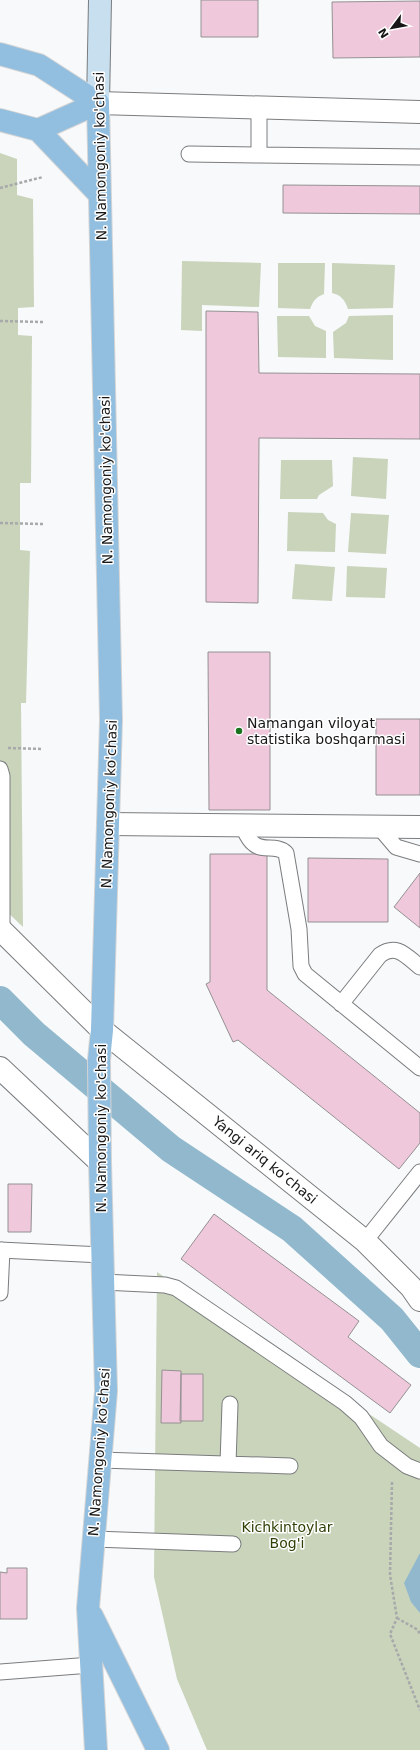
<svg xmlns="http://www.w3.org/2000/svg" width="420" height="1750" viewBox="0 0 420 1750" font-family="'DejaVu Sans',sans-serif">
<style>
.green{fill:#c9d4bb}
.water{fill:#91b8cc}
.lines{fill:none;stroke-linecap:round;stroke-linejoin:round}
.canal{stroke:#91b8cc;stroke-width:28}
.building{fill:#efc8db;stroke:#949192}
.lane-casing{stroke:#7a7c7e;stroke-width:17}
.street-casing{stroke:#7a7c7e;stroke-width:24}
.secondary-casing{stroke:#7a7c7e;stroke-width:24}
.primary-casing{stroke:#d5d5d5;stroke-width:24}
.path{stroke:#a7a9aa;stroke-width:2.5;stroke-dasharray:3 2;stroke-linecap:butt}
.lane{stroke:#fff;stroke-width:15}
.street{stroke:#fff;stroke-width:22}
.secondary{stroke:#c8dfef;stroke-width:22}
.primary{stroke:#92bedf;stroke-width:22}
.poi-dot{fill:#19721e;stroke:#fff;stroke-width:1.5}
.labels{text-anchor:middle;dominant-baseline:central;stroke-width:3;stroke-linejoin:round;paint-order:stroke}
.street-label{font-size:14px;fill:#171718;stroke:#fff}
.poi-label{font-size:14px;fill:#171718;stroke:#fff;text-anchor:start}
.park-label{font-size:14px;fill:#2f4006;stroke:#fff}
</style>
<rect width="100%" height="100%" fill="#f7f9fb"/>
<!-- green -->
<path class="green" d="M0,153l17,6v36l16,4 1,108 -16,1v27l14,1 -1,147h-11v67l10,1 -4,152h-5l2,224 -23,-22z
M182,261l79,2 -2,44 -57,-2v26l-21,-1z
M278,263h47l-1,31c-8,3 -11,7 -14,15l-32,-1z
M332,263l63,2 -2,43 -45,1c-3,-9 -7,-14 -16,-16z
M393,315v45l-59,-2 -1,-26 13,-9 3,-7z
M277,316h32l6,10 11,5v27l-48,-1z
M353,457l35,2 -2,40 -35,-3z
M281,460h51l1,26 -14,9 -2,4h-37z
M288,512l35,1 5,7 8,4 -1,28 -48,-1z
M351,513l38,2 -3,39 -38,-2z
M295,564l40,3 -3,34 -40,-2z
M347,566l40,2 -2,30 -39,-1z
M157,1272l263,176v302h-213l-30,-71 -23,-102z"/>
<!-- water -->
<path class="water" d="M420,1553v60l-9,-11 -7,-19z"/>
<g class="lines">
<!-- canal -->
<path class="canal" d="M0,1000l34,34 137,115 121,80 100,90 28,35"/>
</g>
<!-- building -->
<path class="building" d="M201,0h57v37h-57z
M420,1v56l-87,1 -1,-56z
M283,185l137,1v28l-137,-1z
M206,311l52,1 1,61 161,1v65l-161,-1 -1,165 -52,-1z
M208,652h62v158h-61z
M376,719h44v76h-44z
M210,854h57v136l153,123v30l-21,26 -161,-129 -5,2 -27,-58 4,-2z
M308,858l80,1v63h-80z
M420,873v55l-26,-21z
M8,1184h24l-1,48h-23z
M214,1214l145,107 -11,16 63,48 -21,28 -209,-154z
M162,1370l19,1v52h-20z
M181,1374h22v47h-23z
M7,1568h20v51h-27v-47l7,1z"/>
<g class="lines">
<!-- lane casing -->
<g class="lane-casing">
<path id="lane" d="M259,108v47l161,2
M189,154l70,1
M0,769l2,7v155
M242,825c3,6 6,15 12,19 10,8 22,0 32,9l13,76 2,37 4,8 115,94
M379,827l17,20 24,7
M341,1004l39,-49c17,-12 26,1 40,12
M365,1241l55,-69
M0,1250l102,5
M103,1282l62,3 11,3 169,115 16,14 20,29 26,20 13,5
M0,1293l2,-43
M100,1460l190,6
M228,1464l2,-60
M94,1539l139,5
M0,1672l91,-7"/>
</g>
<!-- street casing -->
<g class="street-casing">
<path id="street" d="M98,103l322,9
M108,824l312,3
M0,929l102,101 263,211 46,46 9,13
M0,1068l100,94"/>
</g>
<!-- secondary casing -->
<g class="secondary-casing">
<path id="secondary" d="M98,103l2,-103"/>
</g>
<!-- primary casing -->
<g class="primary-casing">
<path id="primary" d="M0,54l39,11 59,38
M0,120l38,10 62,65
M38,130l60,-27
M92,1616l66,134
M96,1750l-8,-142 18,-217 -6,-229 -1,-102 3,-30 9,-310 -13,-617"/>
</g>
<!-- path -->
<path class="path" d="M0,188l43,-11
M0,321l43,1
M0,523l43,1
M8,748l35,1
M392,1482l-2,93 7,43 -7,16 30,76
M397,1618l21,12 2,5"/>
<!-- lane -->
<use href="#lane" class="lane"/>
<!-- street -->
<use href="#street" class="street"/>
<!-- secondary -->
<use href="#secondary" class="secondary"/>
<!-- primary -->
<use href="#primary" class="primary"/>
</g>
<!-- markers -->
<circle class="poi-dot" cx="239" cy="731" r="4"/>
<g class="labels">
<!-- street labels -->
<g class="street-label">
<text transform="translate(100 156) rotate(-91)">N. Namongoniy ko'chasi</text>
<text transform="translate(106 480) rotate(-91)">N. Namongoniy ko'chasi</text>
<text transform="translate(109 804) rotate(-88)">N. Namongoniy ko'chasi</text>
<text transform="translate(101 1128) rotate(-90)">N. Namongoniy ko'chasi</text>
<text transform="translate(265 1160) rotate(39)">Yangi ariq ko‘chasi</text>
<text transform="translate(99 1452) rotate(-86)">N. Namongoniy ko'chasi</text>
</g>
<!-- poi labels -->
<g class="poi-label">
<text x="247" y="723">Namangan viloyat<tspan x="247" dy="16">statistika boshqarmasi</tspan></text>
</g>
<!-- park labels -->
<g class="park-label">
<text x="287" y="1527">Kichkintoylar<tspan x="287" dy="16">Bog'i</tspan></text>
</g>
</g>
<!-- north arrow -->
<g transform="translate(392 28) rotate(238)" stroke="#ffffff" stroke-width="3" paint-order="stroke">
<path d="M0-3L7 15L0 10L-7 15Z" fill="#171718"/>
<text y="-6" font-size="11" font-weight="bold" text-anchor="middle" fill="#171718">N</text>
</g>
</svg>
